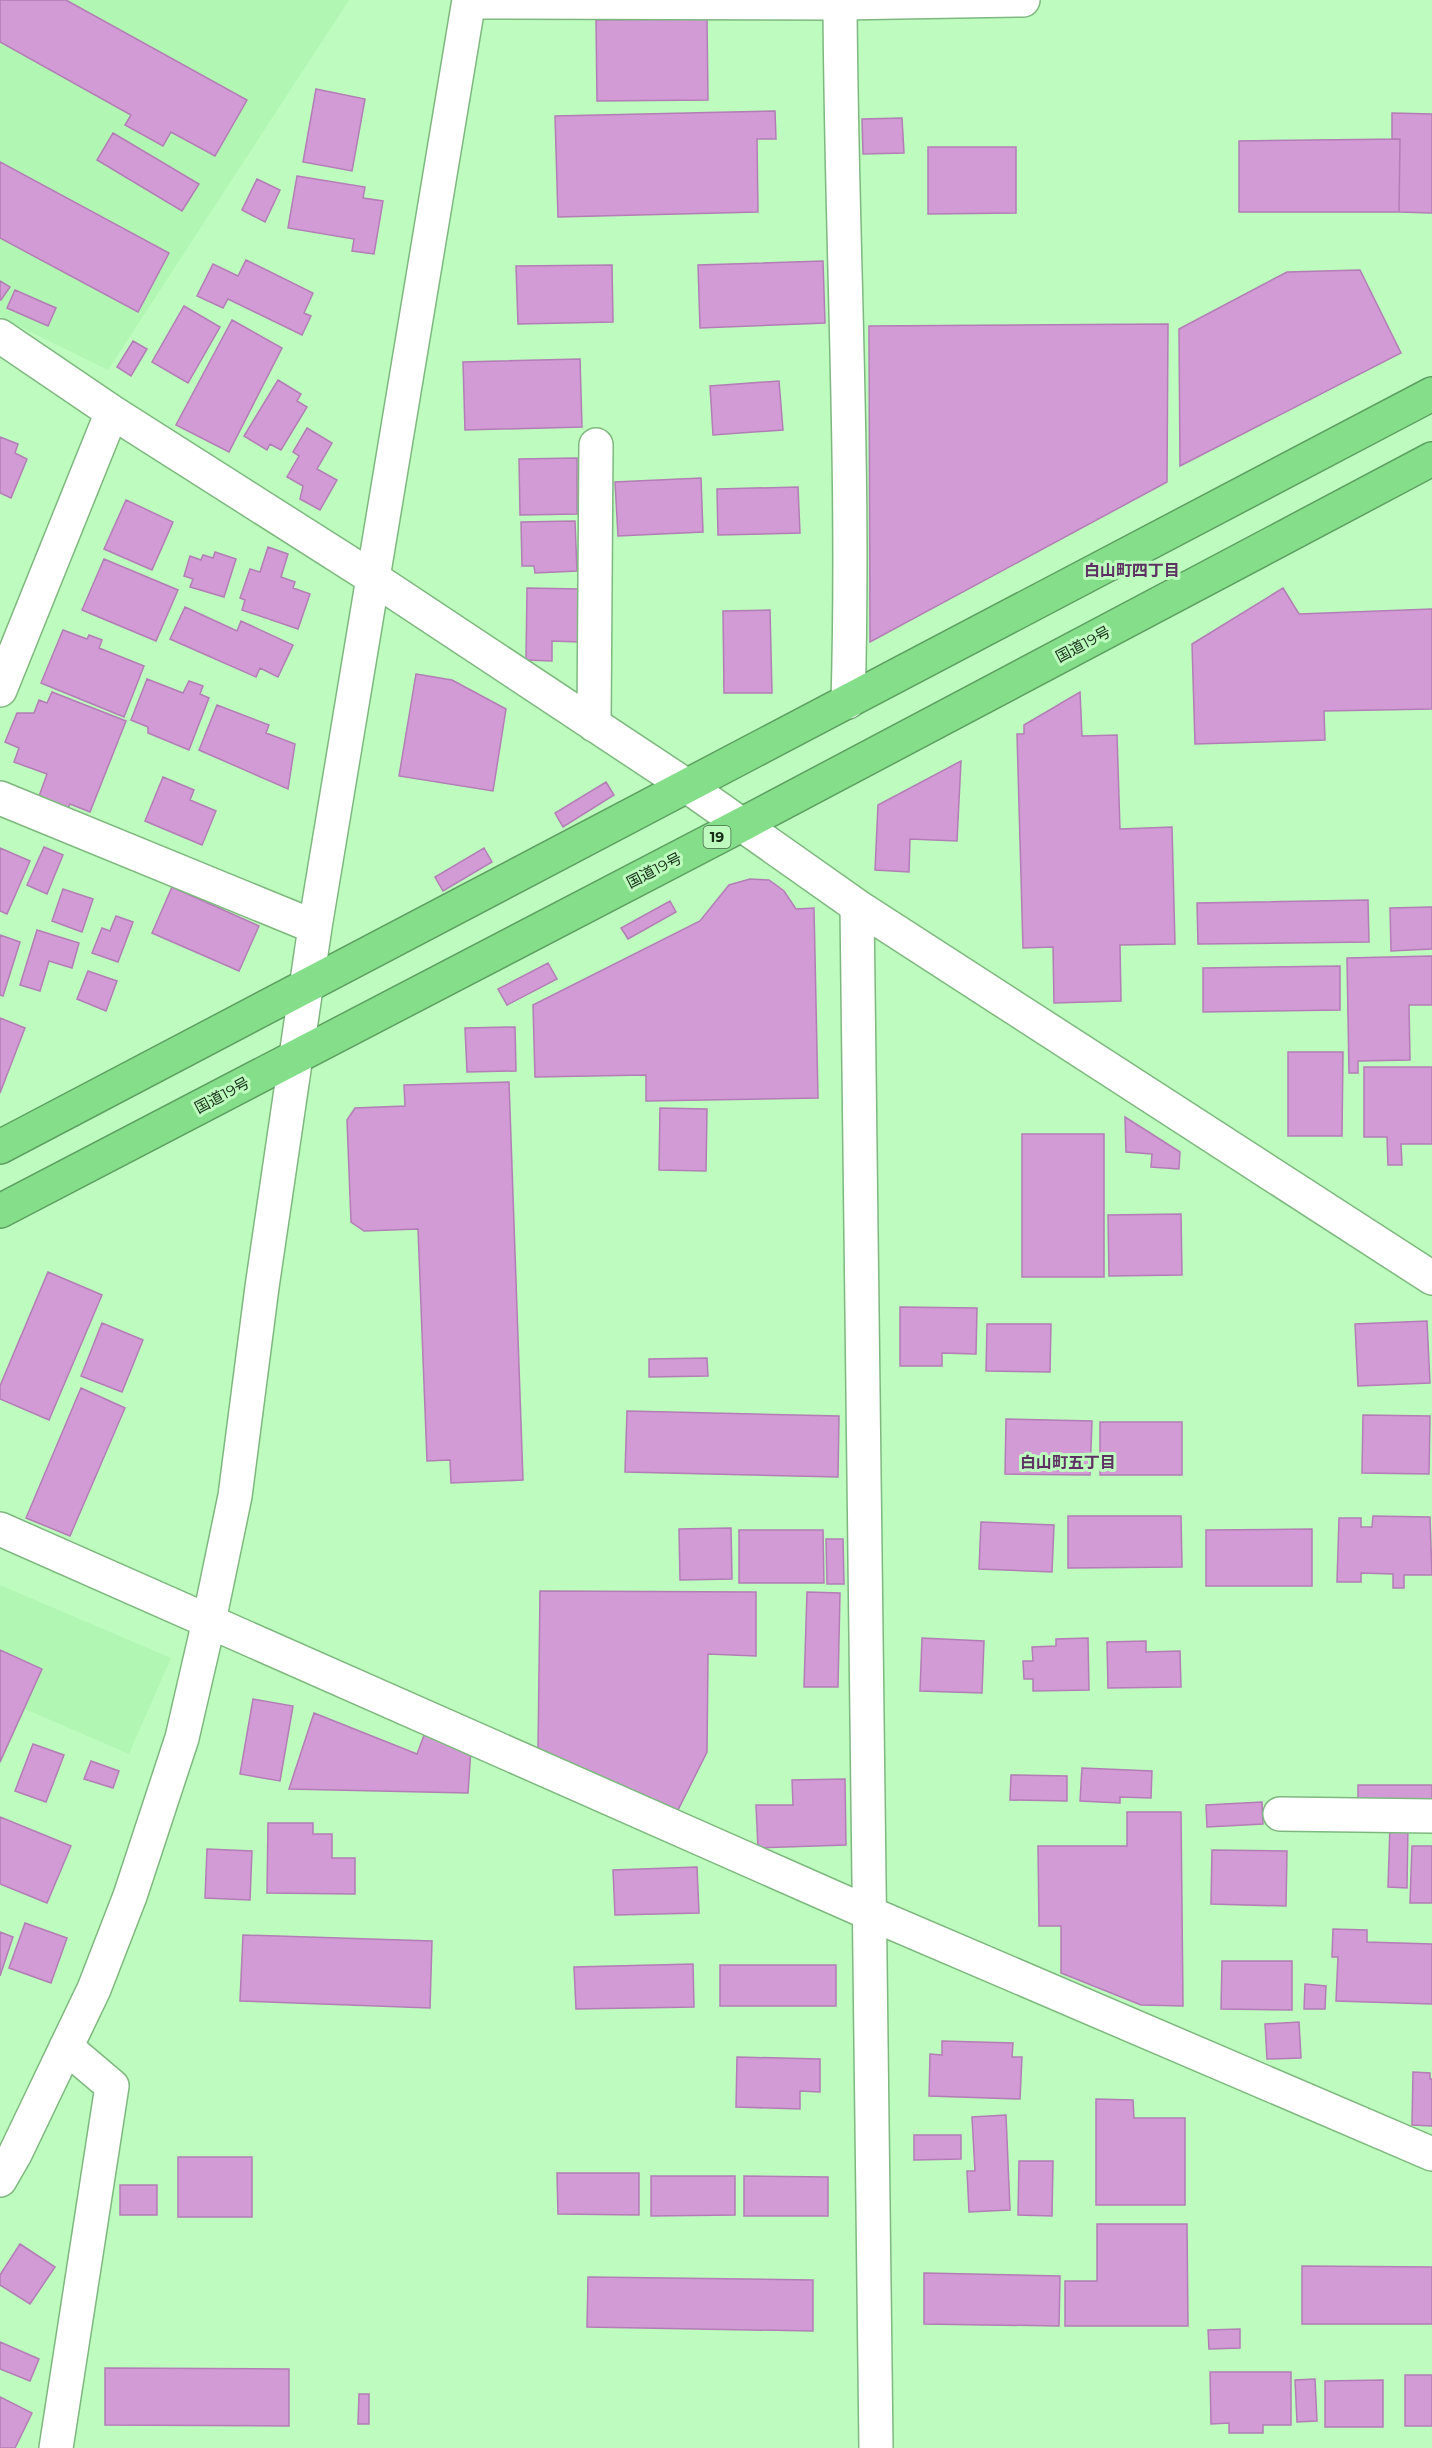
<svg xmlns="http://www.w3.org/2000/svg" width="1432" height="2448" viewBox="0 0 1432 2448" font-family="Montserrat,'Noto Sans JP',sans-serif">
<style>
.built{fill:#b2f6b3}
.building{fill:#d29bd5;stroke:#b37db5;stroke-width:1.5}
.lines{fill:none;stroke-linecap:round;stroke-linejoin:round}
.minor-casing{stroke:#7eb87f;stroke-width:36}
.highway-casing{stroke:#5ea061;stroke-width:36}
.minor{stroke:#fff;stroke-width:33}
.highway{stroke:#85de89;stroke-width:33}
.labels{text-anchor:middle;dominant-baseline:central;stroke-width:6;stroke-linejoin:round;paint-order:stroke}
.shield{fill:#befbbf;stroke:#486b49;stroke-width:1.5}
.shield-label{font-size:14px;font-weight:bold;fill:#152d17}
.street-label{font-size:15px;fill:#152d17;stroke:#befbbf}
.neighbourhood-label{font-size:16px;font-weight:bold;fill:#5e2f62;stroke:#befbbf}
</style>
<rect width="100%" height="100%" fill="#befbbf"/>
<!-- built -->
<path class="built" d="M0,0h349l-241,370 -108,-53z
M0,1585l171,73 -42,96 -104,-45 -25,57z"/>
<!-- building -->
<path class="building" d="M0,0h66l181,100 -32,56 -44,-24 -8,14 -38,-21 6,-10 -131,-73z
M707,19l1,81 -111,1 -1,-81z
M316,89l49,10 -13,72 -49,-9z
M775,111l1,28h-19l1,73 -200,5 -3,-101z
M1392,113l40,1v99l-33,-1 1,-73h-8z
M902,118l2,35 -41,1 -1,-35z
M113,133l86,51 -17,27 -85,-51z
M1400,139l-1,73h-160v-71z
M928,147h88v66l-88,1z
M0,162l169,91 -31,59 -138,-74z
M297,176l68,11 -2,11 20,3 -9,53 -22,-3 2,-12 -66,-11z
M257,179l23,11 -15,32 -23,-12z
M246,260l67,33 -9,20 7,3 -9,19 -74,-36 -5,9 -26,-12 16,-32 25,12z
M823,261l2,62 -125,5 -2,-63z
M612,265l1,57 -95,2 -2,-58z
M1360,270l41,83 -221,113 -1,-137 108,-57z
M0,281l10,6 -9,13h-1z
M15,290l41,18 -8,18 -41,-18z
M184,306l36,21 -32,56 -36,-21z
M232,320l50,28 -53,104 -53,-27z
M1168,324l-1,158 -297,160 -1,-316z
M133,341l14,8 -16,27 -14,-9z
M580,359l2,68 -117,3 -2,-68z
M278,380l23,14 -4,7 10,6 -26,43 -11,-6 -3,6 -23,-14z
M779,381l4,49 -70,5 -3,-49z
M307,428l25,15 -15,26 20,11 -17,30 -20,-11 3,-13 -16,-9 12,-21 -6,-4z
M0,437l18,7 -3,9 12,6 -16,39 -11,-5z
M577,458v56l-57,1 -1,-56z
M701,478l2,54 -85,4 -3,-54z
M798,487l2,46 -82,2 -1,-46z
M126,500l47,22 -21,48 -48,-21z
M575,521l2,50 -42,2 -1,-7h-12l-1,-44z
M268,547l20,7 -7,23 14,5 -2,6 17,6 -12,35 -56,-19 3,-10 -5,-2 10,-29 10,3z
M215,552l21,7 -12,38 -34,-10 3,-8 -9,-3 6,-20 11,4 2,-5 10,3z
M104,559l74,31 -22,51 -74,-31z
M527,588l52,1v53l-27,-1v20l-26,-1z
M1283,588l16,26 133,-5v100l-108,2 1,29 -130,4 -3,-100z
M185,607l52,24 4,-10 52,24 -15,32 -18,-9 -4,9 -86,-38z
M770,610l2,83h-48l-1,-82z
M63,630l24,9 2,-4 13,5 -3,8 45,18 -20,51 -83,-34z
M416,674l36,6 54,29 -13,82 -94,-15z
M147,679l36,14 6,-12 14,5 -3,8 9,4 -20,52 -41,-17v-6l-17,-7z
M52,692l74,29 -36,91 -20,-8 -3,6 -29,-11 9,-25 -33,-12 5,-14 -14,-6 12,-29h17l5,-13 8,3z
M1080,692l2,44 35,-1 3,94 52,-2 3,117 -55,1 1,56 -67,2 -1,-56 -30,1 -6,-214h7v-9z
M217,705l52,20 -3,8 29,11 -7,45 -89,-39z
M961,761l-4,80 -47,-2 -1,33 -34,-2 3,-65z
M163,777l31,13 -4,10 26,11 -14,34 -57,-24z
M606,782l8,13 -51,32 -8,-14z
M44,847l19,8 -16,39 -20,-9z
M0,848l30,13 -23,53 -7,-3z
M484,848l8,14 -49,29 -8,-14z
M750,879l19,1 15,11 12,18 18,-1 4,190 -172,3v-26l-111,2 -2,-72 167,-84 29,-36z
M172,887l87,39 -20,45 -87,-38z
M63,889l30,10 -11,33 -30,-11z
M1368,900l1,42 -171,2 -1,-41z
M670,901l6,11 -48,27 -7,-11z
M1432,907v42l-41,2 -1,-43z
M116,916l17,6 -15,40 -26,-9 10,-25 8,3z
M37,930l42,13 -7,25 -23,-7 -9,30 -20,-6z
M0,935l20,7 -17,54 -3,-1z
M1432,956v49h-23l1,55 -52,1v12h-9l-2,-115z
M548,963l9,16 -50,26 -9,-16z
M1340,966v44l-137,2v-44z
M88,971l29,10 -11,30 -29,-12z
M0,1018l25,10 -25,65z
M515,1027l1,44 -49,1 -2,-44z
M1288,1052h55l-1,84h-54z
M1364,1067h68v77h-31l1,21h-14l-1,-28h-23z
M509,1082l14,398 -72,3 -1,-23 -23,1 -9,-232 -54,2 -13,-9 -4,-102 8,-12 50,-2 -1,-21z
M660,1108l47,1 -1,62 -47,-1z
M1125,1117l55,35 -1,17 -28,-2 1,-13 -26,-2z
M1022,1134h82v143h-82z
M1181,1214l1,61 -73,1 -1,-61z
M48,1272l54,23 -53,125 -49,-21v-13z
M900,1307l77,1 -1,46 -34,-1v13h-42z
M1427,1321l3,62 -72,3 -3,-62z
M102,1323l41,17 -21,52 -41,-16z
M987,1324h64l-1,48 -64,-1z
M707,1358l1,18 -59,1v-18z
M81,1388l44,20 -55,128 -44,-18z
M627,1411l212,5 -1,61 -213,-5z
M1363,1415l67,1 -1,58 -67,-1z
M1006,1419l86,2 -2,54 -85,-1z
M1100,1422h82v53h-82z
M1068,1516h113l1,51 -114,1z
M1373,1516l57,1 2,58h-28v13h-11v-14l-32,-1v9h-24l2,-64h22v9h11z
M981,1522l73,3 -2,47 -73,-3z
M731,1528l1,51 -52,1 -1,-51z
M1312,1529v57h-106v-56z
M739,1530h84l1,53h-85z
M826,1539h17l1,45h-17z
M540,1591l216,1v64l-48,-2 -1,98 -29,58 -140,-60z
M807,1592l33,1 -2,94h-34z
M922,1638l62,3 -2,52 -62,-2z
M1088,1638l1,52 -56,1v-12h-9l-1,-18h10l-1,-14 24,-1v-7z
M1146,1641v11l34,-1 1,36 -73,1 -1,-46z
M0,1650l42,19 -42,93z
M253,1699l40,7 -13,75 -40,-7z
M314,1713l103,41 9,-24 45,19 -3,44 -179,-4z
M33,1744l31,11 -18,47 -31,-11z
M91,1761l28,10 -6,17 -29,-9z
M1082,1768l70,3 -1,27 -31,-1v6l-40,-2z
M1011,1775l56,1v25l-57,-1z
M845,1779l1,66 -88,3 -2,-43h37l-1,-25z
M1358,1785h74v14h-74z
M1262,1802l1,22 -56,3 -1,-22z
M1127,1812h54l2,194 -42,-1 -80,-32v-47h-22l-1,-80h89z
M0,1817l71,29 -24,57 -47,-19z
M268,1823h45v11h19v24h23v36l-88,-1z
M1390,1825h18l-1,63 -19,-1z
M1412,1846h20v57h-22z
M207,1849l45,2 -2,49 -45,-2z
M1212,1850l75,1 -1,55 -75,-2z
M697,1867l2,46 -84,2 -2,-45z
M25,1923l42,15 -16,45 -42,-15z
M1333,1929l34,1v12l65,2v60l-96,-3 2,-44h-6z
M0,1932l13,5 -13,39z
M243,1935l189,6 -2,67 -190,-7z
M1222,1961h70v49l-71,-1z
M693,1964l1,43 -118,2 -2,-42z
M720,1965h116v41h-116z
M1305,1984l21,2 -1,23h-21z
M1299,2022l2,36 -34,1 -2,-35z
M942,2041l71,2 -1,14h10l-2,42 -91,-3 1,-42 12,1z
M737,2057l83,2v33l-20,-1v18l-64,-2z
M1413,2072l17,1v6h2v47l-20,-1z
M1096,2099l37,1 1,18h51v87h-89z
M1006,2115l4,95 -41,2 -2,-41h8l-3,-54z
M914,2135h47v24l-47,1z
M178,2157h74v60h-74z
M1019,2161h34l-1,55 -34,-1z
M557,2173h82v42l-81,-1z
M651,2176h84v39l-84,1z
M744,2176l84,1v39h-84z
M120,2185h37v30h-37z
M1097,2224h90l1,102h-123v-45h32z
M20,2244l35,23 -25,37 -30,-19v-10z
M1302,2266l130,1v57h-130z
M924,2273l136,3 -1,50 -135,-2z
M588,2277l225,3v51l-226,-4z
M1240,2329v19l-31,1 -1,-19z
M0,2342l39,17 -9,22 -30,-12z
M105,2368l184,1v57l-184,-1z
M1210,2372h81v53h-28v8h-34v-10l-18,1z
M1405,2375h27v51h-27z
M1315,2379l2,42 -20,1 -2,-42z
M1383,2380v47h-58v-46z
M359,2394h10v30h-11z
M0,2397l32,16 -17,35h-15z"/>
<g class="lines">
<!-- minor casing -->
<g class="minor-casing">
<path id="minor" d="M840,0c1,234 15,468 8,702
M469,2l371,1 183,-3
M0,336l112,76 261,166 314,208 170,120 575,372
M0,690l112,-278
M594,725l2,-280
M0,798l315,129
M857,906l19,1542
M0,1529l869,384 563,241
M1280,1814l152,2
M0,2180l15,-26 79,-165 36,-93 52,-158 27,-117 26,-125 27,-209 53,-360 154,-927
M56,2448l56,-362 -46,-39"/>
</g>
<!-- highway casing -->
<g class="highway-casing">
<path id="highway" d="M0,1147l1432,-753
M0,1211l743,-387 689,-365"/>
</g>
<!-- minor -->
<use href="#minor" class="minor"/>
<!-- highway -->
<use href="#highway" class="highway"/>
</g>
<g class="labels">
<!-- shield labels -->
<rect class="shield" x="703.5" y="826" width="27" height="22" rx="4.5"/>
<g class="shield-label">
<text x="717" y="837">19</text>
</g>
<!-- street labels -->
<g class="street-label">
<text transform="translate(1083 644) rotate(-28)">国道19号</text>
<text transform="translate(654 870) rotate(-27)">国道19号</text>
<text transform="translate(222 1095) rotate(-28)">国道19号</text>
</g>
<!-- neighbourhood labels -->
<g class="neighbourhood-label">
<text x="1132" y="570">白山町四丁目</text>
<text x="1068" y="1462">白山町五丁目</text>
</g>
</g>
</svg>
